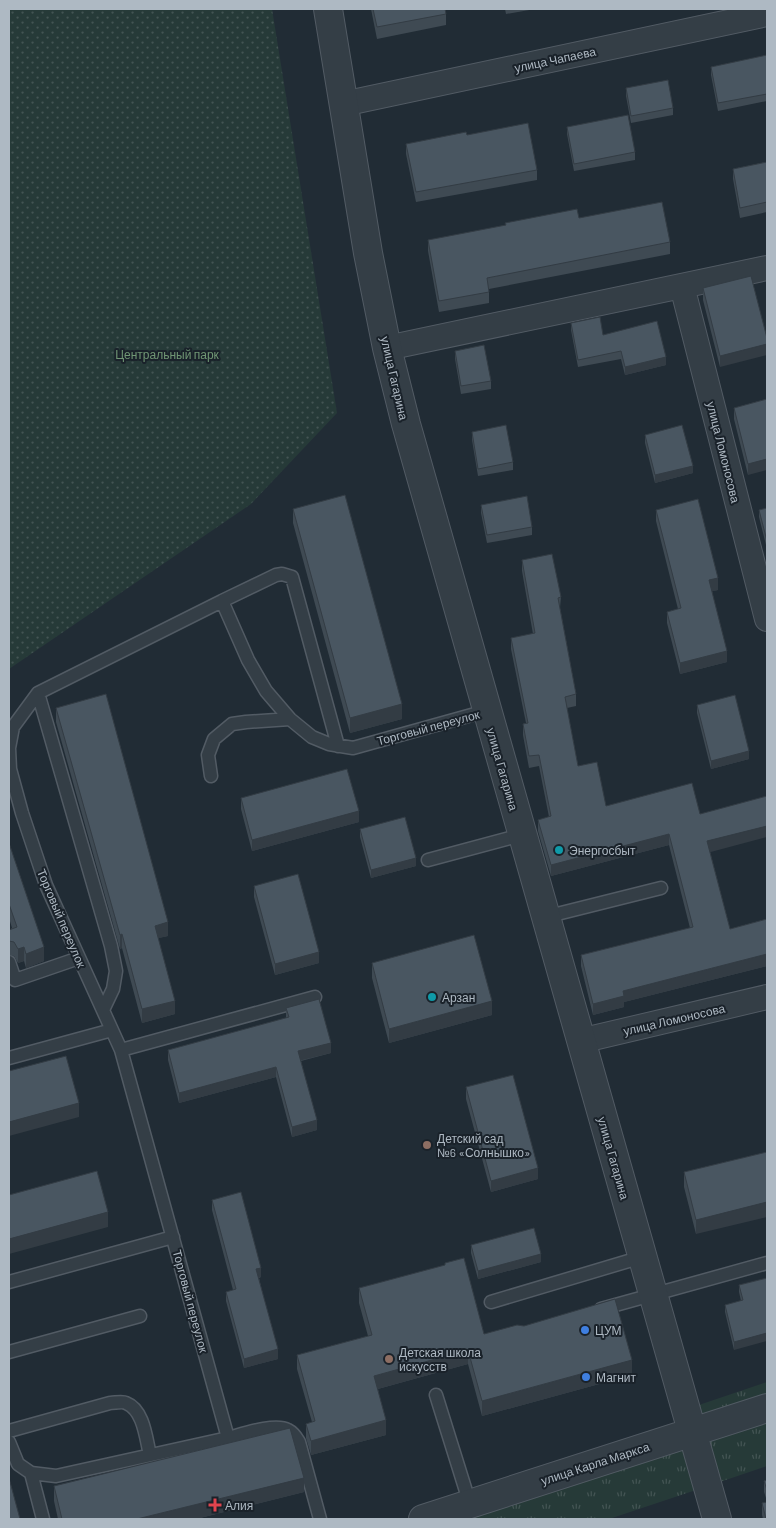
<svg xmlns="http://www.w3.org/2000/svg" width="776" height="1528" viewBox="0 0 776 1528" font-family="Barlow,sans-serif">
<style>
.grass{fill:url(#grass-tufts)}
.park{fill:url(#park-dots)}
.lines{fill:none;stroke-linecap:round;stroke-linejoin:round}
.service-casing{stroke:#525b64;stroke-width:15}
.minor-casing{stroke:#525b64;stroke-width:26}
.tertiary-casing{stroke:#525b64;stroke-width:30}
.service{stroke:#343e46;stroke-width:12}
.minor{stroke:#343e46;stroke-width:24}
.tertiary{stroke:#343e46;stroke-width:28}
.wall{fill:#3f4a53}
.shaded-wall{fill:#333c44}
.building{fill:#495661;stroke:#333c44}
.culture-dot{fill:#0f9aa8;stroke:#1a222a;stroke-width:2}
.education-dot{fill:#8d6e63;stroke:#1a222a;stroke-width:2}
.shop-dot{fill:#3f7fe0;stroke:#1a222a;stroke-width:2}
.health-dot{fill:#e0444e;stroke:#1a222a;stroke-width:2}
.labels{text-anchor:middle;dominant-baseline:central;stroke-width:4;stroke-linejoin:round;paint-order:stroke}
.street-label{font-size:12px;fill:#aeb9c3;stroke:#1a222a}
.park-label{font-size:12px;fill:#709674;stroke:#1a222a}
.poi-label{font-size:12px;fill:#aeb9c3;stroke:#1a222a;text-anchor:start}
</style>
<defs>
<pattern id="grass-tufts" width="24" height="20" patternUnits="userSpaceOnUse" patternTransform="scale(1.25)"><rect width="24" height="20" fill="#263a38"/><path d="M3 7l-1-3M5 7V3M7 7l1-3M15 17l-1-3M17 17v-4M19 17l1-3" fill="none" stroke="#435453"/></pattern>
<pattern id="park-dots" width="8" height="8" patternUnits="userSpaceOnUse" patternTransform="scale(1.25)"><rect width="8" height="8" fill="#263a38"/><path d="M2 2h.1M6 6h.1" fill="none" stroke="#435453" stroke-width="1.8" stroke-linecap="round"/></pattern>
</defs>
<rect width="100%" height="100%" fill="#212c35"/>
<!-- grass -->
<path class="grass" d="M767,1382v21l-68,22 -3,-19z
M767,1416v50l-53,18 -14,-46z
M686,1443l13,46 -90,30h-160z"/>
<!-- park -->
<path class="park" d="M9,9h263l65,404 -86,91 -242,165z"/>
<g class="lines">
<!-- service casing -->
<g class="service-casing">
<path id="service" d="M222,601l54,-26 6,-1 10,3 46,169
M38,693l73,253 5,25 -3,18 -10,21
M211,776l-3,-21 6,-16 18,-15 14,-2 44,-3
M428,860l93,-25
M545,917l116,-29
M9,962l6,18 64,-22
M121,1050l194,-53
M9,1058l103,-28
M9,1282l164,-45
M491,1302l151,-45
M601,1309l166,-46
M9,1352l131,-36
M436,1395l34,109
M9,1431l101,-28c5,0 12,-2 16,0 18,7 20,36 24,52
M9,1442l9,22 13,9 25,3 172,-38
M31,1473l12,46
M320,1519l-21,-77c-3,-5 -5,-9 -11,-12 -13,-7 -45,4 -60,8l-107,-388 -75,-165 -24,-72 -12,-44 -1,-21 4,-21 25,-34 184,-92 26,59 18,31 24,28 22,18 17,7 24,4 133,-37"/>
</g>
<!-- minor casing -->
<g class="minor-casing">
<path id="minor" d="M343,104l424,-90
M682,286l85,333
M387,348l380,-80
M580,1041l187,-44"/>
</g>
<!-- tertiary casing -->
<g class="tertiary-casing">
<path id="tertiary" d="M328,9l40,244 19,95 19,76 311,1095
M423,1519l344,-111"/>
</g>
<!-- service -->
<use href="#service" class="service"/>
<!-- minor -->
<use href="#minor" class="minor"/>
<!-- tertiary -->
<use href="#tertiary" class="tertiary"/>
</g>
<!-- wall -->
<path class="wall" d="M371,9h74l1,5v11l-69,14z
M505,9h30l-29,5z
M767,55v46l-49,10 -7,-36v-8z
M626,88l47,20v7l-42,8 -5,-27z
M567,127l68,25v8l-61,11 -7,-37z
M467,135l70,35v10l-121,22 -10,-48v-10z
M767,162v50l-27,6 -7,-39v-10z
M579,218l91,24v12l-181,35v14l-50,9 -11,-61v-11z
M751,276l-31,91 -17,-67v-12z
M571,323l32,12 63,30 -41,10 -4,-16 -43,8 -7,-37z
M455,351l36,30v8l-30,5 -6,-35z
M767,399l-19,76 -14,-56v-11z
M472,432l41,30v8l-35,6 -6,-36z
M645,435l48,38 -38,10 -10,-40z
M481,505l51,22v8l-45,8 -6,-30z
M767,508v41l-8,-32v-7z
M293,509l109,210 -52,14 -57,-210z
M656,510l62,80 -6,1 15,71 -47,12 -13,-51v-11l11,-3 -22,-88z
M522,560l39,37 -1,11 16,86v12l-9,2 11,58 28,40 104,46 20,77 37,-10v47l-143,36v5l-31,8 -12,-49v-11l109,-27 -21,-83 -118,31 -13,-45v-11l11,-3 -10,-51 -10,2 -6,-33v-11l3,-1 -15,-74v-11l22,-4 -11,-63z
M697,705l52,54 -38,10 -14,-56z
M56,708l112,228 -10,2 17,76 -33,9 -20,-75 -2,1 -64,-227z
M241,798l118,24 -107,29 -11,-42z
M360,829l56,37 -45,12 -11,-41z
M9,843l35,118 -18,7 -2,-7 -6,2 -4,-7 -5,-1v-25l3,-2 -3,-10z
M254,886l65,77 -44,12 -21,-78z
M372,963l120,52 -103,28 -17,-65z
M286,1008l45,45 -30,8 16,69 -25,7 -16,-60 -97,26 -11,-43v-10l118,-32z
M466,1087l72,92 -47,13 -25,-93z
M767,1152l-71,82 -12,-47v-15z
M212,1200l49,77 -2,1 19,81 -34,9 -18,-67v-9l7,-2 -21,-80z
M471,1245l70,17 -63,17 -7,-26z
M767,1278l-33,72 -9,-38v-7l16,-4 -2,-9v-7z
M359,1288l125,46 148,41 -150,41 -14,-52 -90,25 8,46 -75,20 -5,-17v-14l6,-2 -15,-53v-14l71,-19 -9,-33z
M767,1480v21l-3,-9v-11z
M54,1486l250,6 -108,27h-138l-4,-18z
M762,1503l5,16h-4l-1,-4z"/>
<!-- shaded-wall -->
<path class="shaded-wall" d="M767,344v11l-47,12v-11z
M666,357v8l-41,10v-8z
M767,459v11l-19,5v-11z
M693,466v7l-38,10v-8z
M718,578v12l-9,2v-12z
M727,651v11l-47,12v-11z
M402,704v15l-52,14v-15z
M749,751v8l-38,10v-8z
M359,811v11l-107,29v-11z
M767,826v11l-60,16v-12z
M669,834v11l-118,31v-11z
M416,858v8l-45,12v-8z
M168,922v14l-13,3v-13z
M122,934v14l-2,1v-14z
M24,947v14l-6,2v-14z
M44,947v14l-18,7v-14z
M319,952v11l-44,12v-11z
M767,954v12l-143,36v5l-31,8v-11l30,-13z
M175,1001v13l-33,9v-14z
M492,1001v14l-103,28v-14z
M331,1043v10l-33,8v-10z
M276,1067v10l-97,26v-10z
M79,1103v14l-70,19v-14z
M317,1120v10l-25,7v-10z
M538,1168v11l-47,13v-11z
M767,1202v15l-71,17v-14z
M108,1212v15l-99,27v-15z
M541,1254v8l-63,17v-8z
M261,1268v9l-5,1v-9z
M767,1333v8l-33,9v-8z
M278,1349v10l-34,9v-9z
M468,1350v14l-94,26v-14z
M632,1360v15l-150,41v-15z
M386,1420v15l-75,20v-14z
M304,1478v14l-108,27h-59z"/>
<!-- building -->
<path class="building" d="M373,9h72l1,5 -69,13z
M767,55v39l-49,9 -7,-36z
M668,80l5,28 -42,8 -5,-28z
M628,115l7,37 -61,12 -7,-37z
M528,123l9,47 -121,22 -10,-48 60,-12 1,3z
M767,162v40l-27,6 -7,-39z
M662,202l8,40 -183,36 2,14 -50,9 -11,-61 78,-15 -1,-2 72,-14 2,9z
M751,276l16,62v6l-47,12 -17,-68z
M600,317l3,18 54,-14 9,36 -41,10 -4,-16 -43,9 -7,-37z
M484,345l7,36 -30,5 -6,-35z
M767,399v60l-19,5 -14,-56z
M506,425l7,37 -35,7 -6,-37z
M682,425l11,41 -38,9 -10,-40z
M345,495l57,209 -52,14 -57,-209z
M527,496l5,31 -45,8 -6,-30z
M698,499l20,79 -9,2 18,71 -47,12 -13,-51 14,-4 -25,-98z
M767,508v33l-8,-31z
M552,554l9,43 -3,1 18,96 -11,3 13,69 19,-4 9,44 86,-23 8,31 67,-18v30l-60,15 23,88 37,-10v35l-144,37 1,5 -31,8 -12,-49 112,-28 -24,-93 -118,31 -13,-45 13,-4 -12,-61 -10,1 -6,-32 5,-1 -17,-85 24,-5 -13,-73z
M106,694l62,228 -13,4 20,75 -33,8 -20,-75 -2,1 -64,-227z
M735,695l14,56 -38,10 -14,-56z
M347,769l12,42 -107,29 -11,-42z
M405,817l11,41 -45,12 -11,-41z
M9,843l35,104 -18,7 -2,-7 -6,2 -4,-7 -5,-1v-11l8,-3 -8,-23z
M298,874l21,78 -44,12 -21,-78z
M474,935l18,66 -103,28 -17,-66z
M319,999l12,44 -33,8 19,69 -25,7 -16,-60 -97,26 -11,-43 121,-33 -3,-9z
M66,1056l13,47 -70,19v-51z
M513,1075l25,93 -47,13 -25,-94z
M767,1152v50l-71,18 -12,-48z
M97,1171l11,41 -99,27v-44z
M241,1192l20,76 -5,1 22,80 -34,10 -18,-67 10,-3 -24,-89z
M534,1228l7,26 -63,17 -7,-26z
M464,1258l20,76 33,-9 7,1 91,-27 17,61 -150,41 -14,-51 -94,26 12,44 -75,21 -5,-17 9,-3 -18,-66 75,-20 -13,-47 86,-23v-2z
M767,1278v55l-33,9 -9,-37 18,-5 -4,-15z
M290,1428l14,50 -167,41h-75l-8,-33z
M9,1478l11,41h-11z
M767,1480v10l-3,-9z
M767,1502v17h-1l-4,-16z"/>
<!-- markers -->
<g class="culture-dot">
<circle cx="559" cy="850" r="5"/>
<circle cx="432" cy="997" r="5"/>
</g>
<g class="education-dot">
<circle cx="427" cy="1145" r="5"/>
<circle cx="389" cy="1359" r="5"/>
</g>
<g class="shop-dot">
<circle cx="585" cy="1330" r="5"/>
<circle cx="586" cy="1377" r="5"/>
</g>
<path class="health-dot" d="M212.5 1497.5h5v5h5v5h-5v5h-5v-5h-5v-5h5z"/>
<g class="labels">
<!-- street labels -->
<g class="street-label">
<text transform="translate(555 59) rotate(-12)">улица Чапаева</text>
<text transform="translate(395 378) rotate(77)">улица Гагарина</text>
<text transform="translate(724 452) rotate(76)">улица Ломоносова</text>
<text transform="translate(428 727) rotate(-15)">Торговый переулок</text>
<text transform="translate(503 769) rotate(74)">улица Гагарина</text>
<text transform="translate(62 918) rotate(67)">Торговый переулок</text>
<text transform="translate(674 1019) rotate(-13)">улица Ломоносова</text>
<text transform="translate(614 1158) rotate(74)">улица Гагарина</text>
<text transform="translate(191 1301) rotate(75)">Торговый переулок</text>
<text transform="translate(595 1463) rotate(-18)">улица Карла Маркса</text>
</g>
<!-- park labels -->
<g class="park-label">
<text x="167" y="354">Центральный парк</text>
</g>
<!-- poi labels -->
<g class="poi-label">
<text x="569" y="850">Энергосбыт</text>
<text x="442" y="997">Арзан</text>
<text x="437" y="1138">Детский сад<tspan x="437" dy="14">№6 «Солнышко»</tspan></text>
<text x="595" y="1330">ЦУМ</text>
<text x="399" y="1352">Детская школа<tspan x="399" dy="14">искусств</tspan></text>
<text x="596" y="1377">Магнит</text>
<text x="225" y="1505">Алия</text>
</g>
</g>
<!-- border -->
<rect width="776" height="1528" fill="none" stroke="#aeb9c3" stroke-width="20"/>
</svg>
